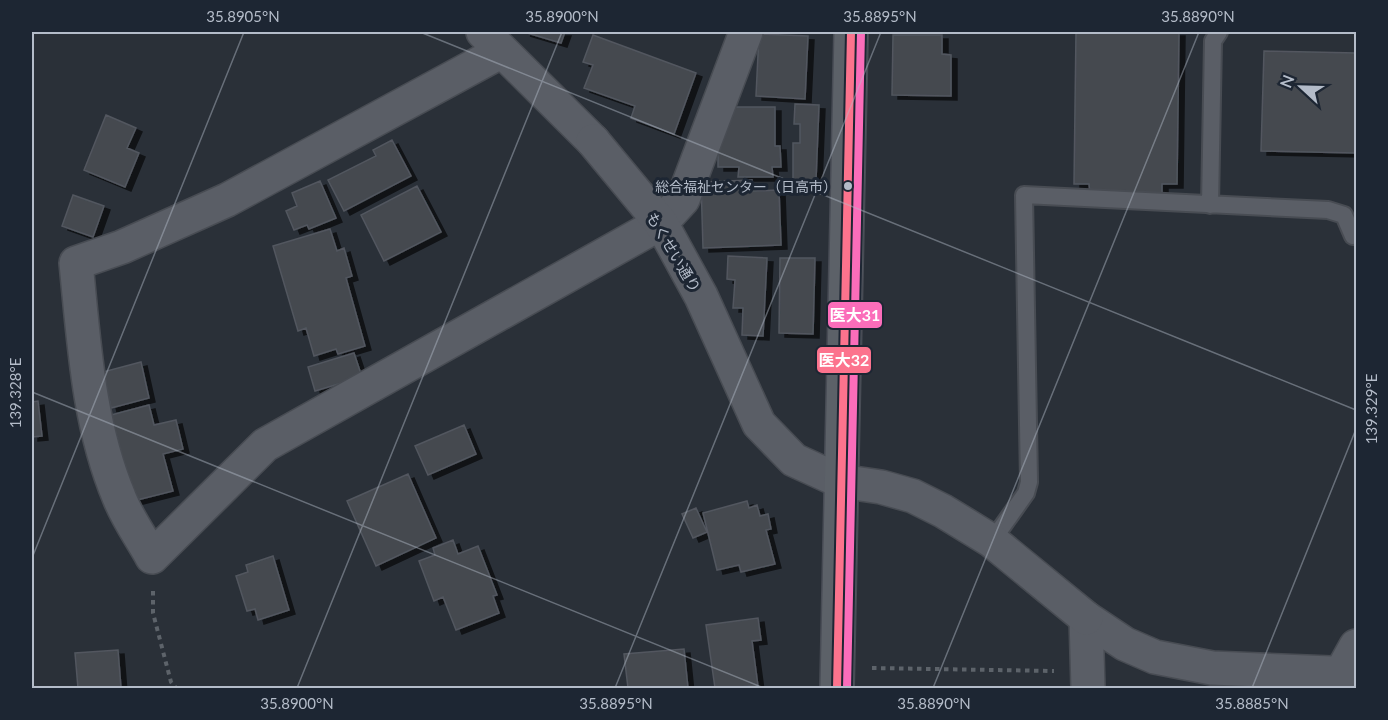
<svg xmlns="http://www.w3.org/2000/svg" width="1388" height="720" viewBox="0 0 1388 720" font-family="Lato,'Noto Sans JP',sans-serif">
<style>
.building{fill:#444950;stroke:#52575f;stroke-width:1.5;filter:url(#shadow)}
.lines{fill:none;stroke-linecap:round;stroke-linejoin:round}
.service-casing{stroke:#484c53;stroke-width:20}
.minor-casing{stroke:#484c53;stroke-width:36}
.tertiary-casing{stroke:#484c53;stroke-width:36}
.primary-casing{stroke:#484c55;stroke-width:36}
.path{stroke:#5d636a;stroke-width:4;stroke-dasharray:4.5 4.5;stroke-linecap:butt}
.service{stroke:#5a5e66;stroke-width:16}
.minor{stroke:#5a5e66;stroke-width:33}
.tertiary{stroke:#5a5e66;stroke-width:33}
.primary{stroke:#5c6168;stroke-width:33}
.bus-1-casing{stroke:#1d2633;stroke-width:12}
.bus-2-casing{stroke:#1d2633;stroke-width:12}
.bus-1{stroke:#fc738d;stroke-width:8}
.bus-2{stroke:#fb6dba;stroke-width:8}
.ticks{fill:none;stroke:#b4bcc9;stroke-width:1.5;stroke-opacity:0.45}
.bus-dot{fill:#b4bcc9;stroke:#1d2633;stroke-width:2}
.labels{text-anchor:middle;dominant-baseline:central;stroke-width:6;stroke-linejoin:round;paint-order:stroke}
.bus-label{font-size:14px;fill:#b4bcc9;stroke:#1d2633;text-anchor:end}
.street-label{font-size:15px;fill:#b4bcc9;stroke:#1d2633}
.line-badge{stroke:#1d2633;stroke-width:2}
.badge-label{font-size:16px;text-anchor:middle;font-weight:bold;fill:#fff}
.neatline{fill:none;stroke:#b4bcc9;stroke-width:2}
.ticks-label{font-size:15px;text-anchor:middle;fill:#b4bcc9}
</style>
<defs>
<filter id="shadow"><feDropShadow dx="6" dy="4" stdDeviation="0" flood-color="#0009"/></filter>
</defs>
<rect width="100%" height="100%" fill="#2a3038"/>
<!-- building -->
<path class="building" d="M524,32h41l-4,11z
M1076,32h103l-2,152h-15v10l-72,-1 -1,-9h-15z
M759,34l49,2 -3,63 -49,-3z
M593,35l103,38 -22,61 -43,-16 4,-12 -51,-18 9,-23 -10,-3z
M893,35h49v19l9,1v41l-59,-1z
M1264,51l92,2v100l-95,-2z
M795,104l24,1 -3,75h-23v-37h7v-19h-6z
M730,107h45v39h5l1,21h-9l1,10h-35l1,-10h-21v-26z
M106,115l30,13 -9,20 12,5 -14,34 -41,-17z
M392,140l19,36 -67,35 -16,-31 48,-24 -3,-6z
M752,180v11l27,-1 2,55 -78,3 -2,-66z
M320,181l16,37 -27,11 -2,-4 -13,5 -8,-19 11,-5 -5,-13z
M417,186l24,46 -57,29 -23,-46z
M73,195l31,11 -11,31 -31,-11z
M330,229l7,22 7,-3 8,28 -6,2 19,68 -27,8 -2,-5 -22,7 -8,-28 -8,3 -25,-85z
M728,256l39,2 -4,78 -21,-1 1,-27h-10l2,-28 -8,-1z
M780,258h35l-2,76 -34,-1z
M354,353l8,24 -47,14 -7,-24z
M141,362l8,36 -38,10 -8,-36z
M38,401l4,35 -10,1v-35z
M149,405l5,20 22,-5 7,29 -20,5 10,37 -40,10 -22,-86z
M464,425l12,29 -48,21 -13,-29z
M408,474l28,64 -60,28 -29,-65z
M747,501l2,7 8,-3 3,11 8,-2 3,15 -5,1 9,34 -34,8 -2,-7 -22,5 -14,-57z
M696,508l11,24 -14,6 -11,-24z
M453,540l5,14 20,-8 19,49 -4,1 6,17 -43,17 -13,-33 -9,4 -15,-40 16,-6 -2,-7z
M273,556l16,54 -31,10 -3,-11 -8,2 -11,-35 12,-4 -2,-7z
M758,618l3,22 -9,1 6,45 -43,2 -9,-63z
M684,649l4,39h-60l-4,-34z
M118,650l3,38h-43l-3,-35z"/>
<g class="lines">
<!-- service casing -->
<g class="service-casing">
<path id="service" d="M1210,205l3,-164 6,-9
M992,541l34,-48 3,-11 -5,-287 304,15 16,5 9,21"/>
</g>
<!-- minor casing -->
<g class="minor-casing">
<path id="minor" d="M483,32l110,109
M502,51l-275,149 -105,47 -46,16c8,79 12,160 43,234 8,21 22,40 33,60l113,-112 396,-222 22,-24 63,-167
M1086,618l39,26 30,13 57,11 144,6
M1086,618l2,70
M1341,673l15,-27"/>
</g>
<!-- tertiary casing -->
<g class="tertiary-casing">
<path id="tertiary" d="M593,141l68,82 40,73 58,128 35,36 46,21 41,6 32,9 30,15 49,30 94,77"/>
</g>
<!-- primary casing -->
<g class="primary-casing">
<path id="primary" d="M837,688l14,-656"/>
</g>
<!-- path -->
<path class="path" d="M153,591v22l18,69 5,6
M872,668l182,3"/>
<!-- service -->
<use href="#service" class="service"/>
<!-- minor -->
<use href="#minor" class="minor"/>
<!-- tertiary -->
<use href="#tertiary" class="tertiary"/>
<!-- primary -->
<use href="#primary" class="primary"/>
<!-- bus-1 casing -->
<g class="bus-1-casing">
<path id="bus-1" d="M837,688l14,-656"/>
</g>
<!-- bus-2 casing -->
<g class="bus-2-casing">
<path id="bus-2" d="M847,688l14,-656"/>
</g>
<!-- bus-1 -->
<use href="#bus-1" class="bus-1"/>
<!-- bus-2 -->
<use href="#bus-2" class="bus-2"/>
</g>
<!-- ticks -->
<path class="ticks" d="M420,32l936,378M32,392l732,296M32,558l212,-526M297,688l265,-656M615,688l266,-656M933,688l266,-656M1252,688l104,-259"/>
<!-- markers -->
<circle class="bus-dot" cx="848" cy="186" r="5"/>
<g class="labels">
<!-- bus labels -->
<g class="bus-label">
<text x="837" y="186">総合福祉センター（日高市）</text>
</g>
<!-- street labels -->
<g class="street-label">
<text transform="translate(674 252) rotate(59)">もくせい通り</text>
</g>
</g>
<g class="line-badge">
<rect x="827" y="301" width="56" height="28" rx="6" fill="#fb6dba"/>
<rect x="816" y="346" width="56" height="28" rx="6" fill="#fc738d"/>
</g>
<g class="badge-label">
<text x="855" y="321">医大31</text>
<text x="844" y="366">医大32</text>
</g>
<!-- border -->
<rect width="1388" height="720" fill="none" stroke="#1d2633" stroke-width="66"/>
<!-- north arrow -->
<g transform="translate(1301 87) rotate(292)" stroke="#1d2633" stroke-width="4.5" paint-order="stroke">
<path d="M0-4.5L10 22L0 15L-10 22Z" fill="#b4bcc9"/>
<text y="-9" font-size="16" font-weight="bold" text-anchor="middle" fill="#b4bcc9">N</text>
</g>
<rect x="33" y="33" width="1322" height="654" class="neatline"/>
<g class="ticks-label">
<text x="243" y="22">35.8905°N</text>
<text x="562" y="22">35.8900°N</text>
<text x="880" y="22">35.8895°N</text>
<text x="1198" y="22">35.8890°N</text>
<text transform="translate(16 393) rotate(-90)" y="5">139.328°E</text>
<text transform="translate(1372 409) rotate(-90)" y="5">139.329°E</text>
<text x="297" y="709">35.8900°N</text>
<text x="616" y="709">35.8895°N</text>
<text x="934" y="709">35.8890°N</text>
<text x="1252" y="709">35.8885°N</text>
</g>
</svg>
